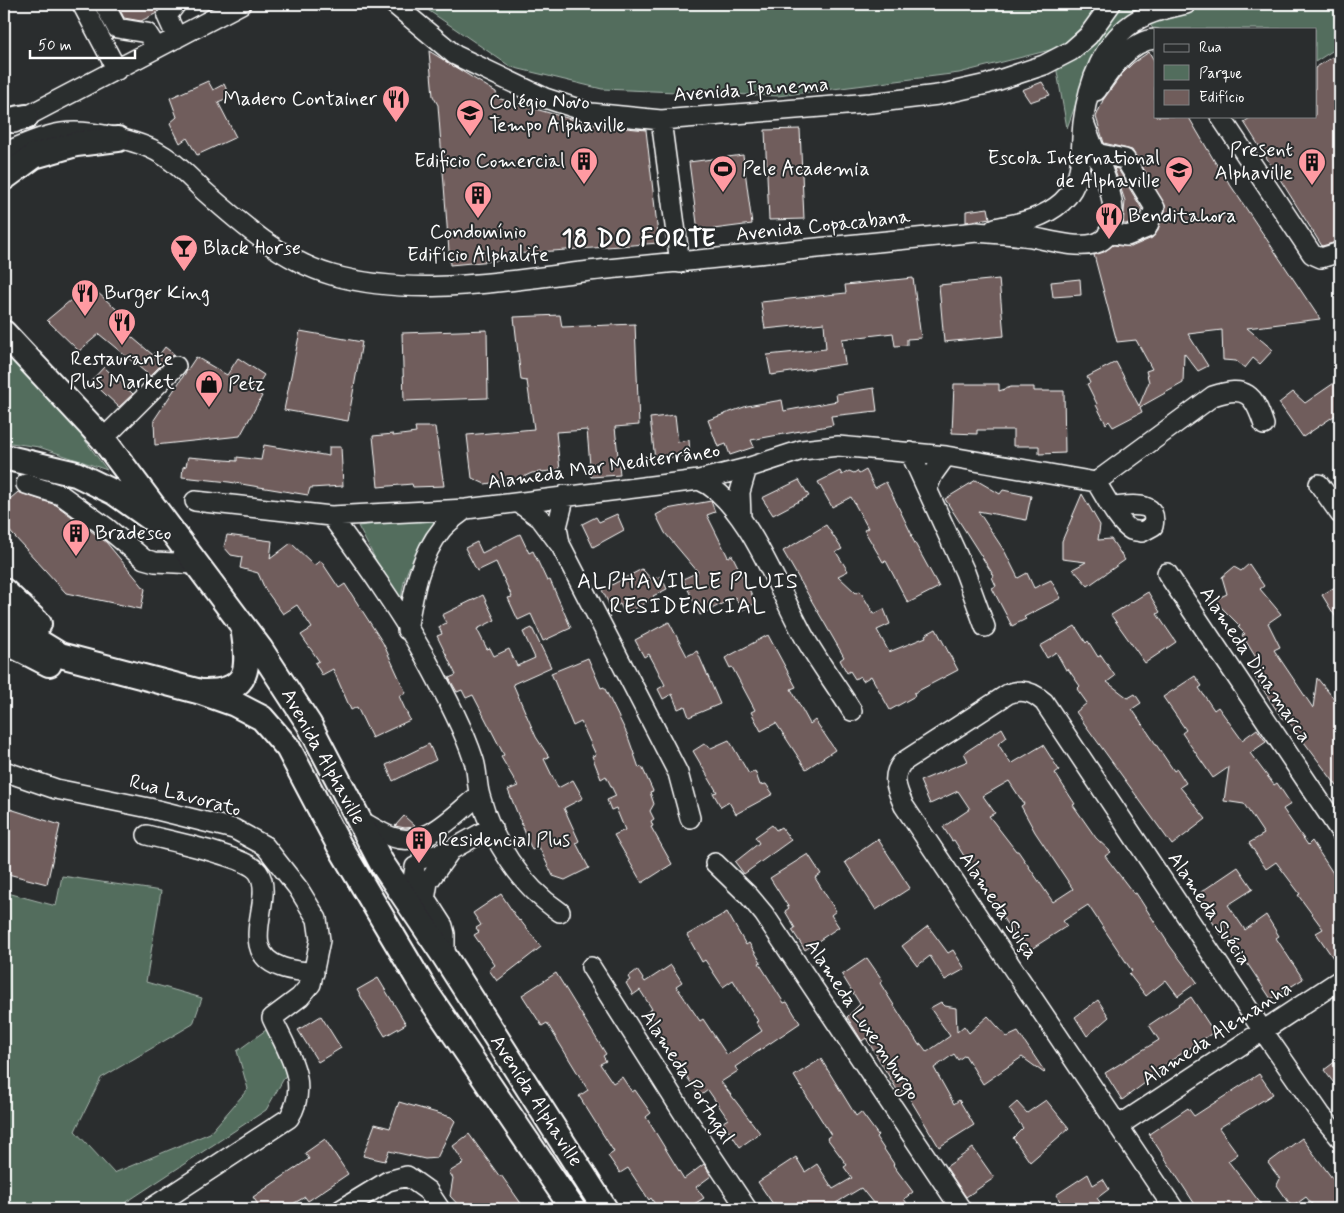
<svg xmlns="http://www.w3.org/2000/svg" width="1344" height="1213" viewBox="0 0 1344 1213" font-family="Mynerve,sans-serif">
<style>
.green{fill:#526d5d;stroke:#a8b6ae}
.building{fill:#705d5b;stroke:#fff;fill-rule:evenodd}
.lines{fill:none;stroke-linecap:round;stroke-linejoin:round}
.minor-casing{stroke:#fff;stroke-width:22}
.major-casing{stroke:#fff;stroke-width:28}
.minor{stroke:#2a2d2e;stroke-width:19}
.major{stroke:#2a2d2e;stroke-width:24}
.labels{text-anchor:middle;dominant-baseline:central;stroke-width:4;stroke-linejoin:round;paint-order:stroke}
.street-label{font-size:20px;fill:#fff;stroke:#2a2d2e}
.poi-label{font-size:20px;fill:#fff;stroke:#2a2d2e;text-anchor:start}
.quarter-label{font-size:22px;letter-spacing:1px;fill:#fff;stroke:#2a2d2e}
.district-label{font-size:25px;font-weight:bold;letter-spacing:1px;fill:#fff;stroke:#2a2d2e}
</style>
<rect width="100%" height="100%" fill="#2a2d2e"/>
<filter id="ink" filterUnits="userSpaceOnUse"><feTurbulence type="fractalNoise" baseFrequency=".02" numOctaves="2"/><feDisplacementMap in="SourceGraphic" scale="10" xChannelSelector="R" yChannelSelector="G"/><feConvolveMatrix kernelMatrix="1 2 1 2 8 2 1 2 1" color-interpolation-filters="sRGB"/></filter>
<g filter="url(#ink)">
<!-- green -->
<path class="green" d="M419,4h680l2,2 -39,41 -103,26 -181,23 -176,-7 -91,-22z
M1119,4h50l-24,8 -59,64 -19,52 -11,-62z
M1193,4h147v42l-25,16v-33h-160v2l-8,-10z
M4,346l71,81 32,43 -68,-23 -35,-5z
M432,518l3,6c-19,29 -34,48 -34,84l-43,-82z
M62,876l99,15 -15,91 56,16 -9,26 -92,54 -26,53 39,42 96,-40 38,-44 -11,-38 33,-24 17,46 -21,37 -150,99h-112v-317l52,14z"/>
<!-- building -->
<path class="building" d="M117,4h45l-5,9 -16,8 -17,-3z
M429,51l67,41 1,6 91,26 58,6 13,113 -146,11 1,5 -64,6 -12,-160 -5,-9z
M1149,52l6,10v54h33l27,46 105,157 -73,9 26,22 -13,14 -7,-6 -8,10 -9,-7 -13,-1 -1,-30 -34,4 20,32 -10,5 -14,-18 -1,30 -43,24 2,5 -29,15 -4,-6 -3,3 -10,-19 1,-1 -10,-20 3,-1 -3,-6 29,-15 23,44 10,-24 -3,-11 6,-2 -16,-29 -19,2 -23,-87 10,-3 9,-7 18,2 21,-9 5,-6 9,-25 -34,-57 -28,-7 -8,-26 7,-17 19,-26 11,-11z
M1340,52v189l-18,5 -78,-124 9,-6h62v-48z
M208,81l5,9 11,-6 6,13 -12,5 18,35 -39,18 -10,-17 -7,5 -10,-20 7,-6 -7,-19z
M1042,82l8,13 -20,7 -8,-12z
M800,129l4,90 -35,1 -4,-90z
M743,155l9,69 -54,7 -9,-69z
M1114,168l4,1 24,40 -4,10 -12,5h-3l2,-23z
M988,208l2,10 -24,4v-11z
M913,278l8,60 -14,1v6l-12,1 -2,-13 -51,6 3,25 -74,11 -4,-20 59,-6 -2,-26 -59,6 -4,-27 85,-9 -1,-8z
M999,279l5,57 -60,6 -5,-57z
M1080,279l1,16 -28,2 -2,-15z
M89,285l33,29 -8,8 39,33 2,-3 4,3 6,-8 10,8 -7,3 -18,18 -51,-42 -20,17 -32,-31z
M560,315l2,12 73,-3 4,101 -24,2 5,48 -29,2 -4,-47 -31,2 4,38 -28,3 -11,5 -36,6 -13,-6 -5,-43 67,-6 -7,-48 -6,-1 -7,-63z
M487,330l1,68 -84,3 -2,-68z
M300,331l62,11 -14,79 -64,-11z
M196,357l31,18 11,-17 26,17 -10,16 8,5 -22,40 -85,9 -1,-25z
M104,367l29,27 -14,13 -28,-26z
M1340,379v33l-37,25 -24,-34 14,-11 12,11z
M954,384h45v7l12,-4h23v4h30l1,62 -26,1v-8h-26v-16h-36v4l-25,-1z
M874,388l3,23 -46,5 2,9 -82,15 3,7 -24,8 -4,-11 -8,3 -10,-27 39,-14 35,-6 2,11 53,-10 -1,-7z
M675,415l3,27 11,-2 1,15 -35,4 -5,-41z
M415,427h20l9,59 -31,1 -1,-3 -34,3 -5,-51 20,-2v2l23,-3z
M264,445l65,11v-9h12l2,39 -33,2 -2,7 -79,-13 -47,-5 1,-10 3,-1 2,-9 49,4v-4l24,3z
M866,470l9,18 11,-6 26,53 -1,1 28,51 -31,16 -22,-42 -3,1 -19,-32 4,-2 -17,-31 -19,10 -14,-25 22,-11 2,4 7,-4 5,2 3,-2 2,3z
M799,480l10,16 -36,19 -11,-17z
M976,480l24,14 3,-4 28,6 -5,24 -48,-9 27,41 13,26 9,-5 7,15 17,-8 10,18 -37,19 2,2 -14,7 -20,-38 4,-2 -4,-9 2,-1 -49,-77z
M18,492l38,13 50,37 39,47 -4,20 -75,-16 -62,-68v-21z
M1082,494l18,31 -2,15 13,-1 14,21 -37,26 -15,-17 13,-7 -24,-3v-18z
M711,501l4,11 -8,3 21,42 4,-2 24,48 -14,7 -7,-13 -35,18 -17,-36 15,-7 -33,-39 -9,-18 11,-6z
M617,514l7,16 -31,17 -11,-23 14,-7 3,5z
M826,525l16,24 -6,3 12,19 -10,5 18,17 4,-2 14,23 10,-5 6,15 -13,6 12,22 37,-15 -1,-2 11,-6 22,41 -44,23 1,3 -25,14 -19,-34 -8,5 -3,-5 -5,3 -5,-8 -3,2 -7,-13 4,-3 -61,-106z
M520,534l9,19 4,-2 14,30 3,-1 21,48 -28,13 -12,-27 -13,6 -10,-22 4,-1 -16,-35 -19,9 -12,-23 12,-6 5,11z
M227,535l45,6 -2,18 21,-16 23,22 7,-4 18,27 6,-4 38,59 23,50 -7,3 11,24 -38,18 -15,-31 -6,3 -18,-41 -11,6 -7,-12 4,-2 -18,-26 11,-7 -15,-23 -14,9 -18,-25 -7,-16 -18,-5 2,-11 -11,-2 -7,-8z
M1249,564l15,22 -4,3 21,25 -13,9 12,24 -6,3 39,58 4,-30 23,28v84l-54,-72 -3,2 -30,-46 10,-5 -21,-34 3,-1 -7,-7 2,-1 -26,-26 13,-6 -5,-17 12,-10 7,4z
M642,569l10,11 9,-4 6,13 -14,7 2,2 -30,16 -5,-10 -9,4 -9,-18z
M1340,584v40l-18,-29z
M1148,592l12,20 -3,2 19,28 -31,21 -34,-48z
M483,595l12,25 -18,9 10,20 3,-1 4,8 15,-7 8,17 18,-8 -12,-26 9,-4 19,39 -38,17 23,53 13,20 -5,2 14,29 15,-8 10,18 -19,10 15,33 -3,2 13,25 -24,12 -12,-4 -14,-29 -7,3 -24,-60 10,-4 -17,-29 3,-2 -31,-60 -7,3 -4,-8 -5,2 -8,-14 7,-3 -19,-39 5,-2 -3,-7 7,-4 -4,-8z
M669,622l18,34 10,-5 23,53 -31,13 -4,-11 -7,3 -6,-15 -9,5 -5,-10 7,-4 -10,-20 -6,-11 -5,3 -9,-17z
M1075,626l11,17 2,-2 10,16 3,-2 14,21 -8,6 21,16 7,-4 6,9 -9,6 42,62 3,-2 9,14 -6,4 26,32 -34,26 -96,-133 11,-9 -10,-14 3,-3 -12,-17 -2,1 -10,-18 -9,6 -7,-12z
M768,635l28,52 -5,2 19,35 5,-4 20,30 -29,19 -30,-46 -15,8 -10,-19 4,-2 -23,-43 -2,1 -5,-10z
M588,658l13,30 3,-1 23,47 12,34 3,-1 11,24 -3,1 4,12 -4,7 4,8 -3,2 2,5 -2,1 21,37 -30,19 -28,-48 11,-5 -9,-22 -5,2 -4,-10 9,-4 -10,-20 -5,3 -9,-23 4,-1 -15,-33 -8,4 -22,-53z
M1195,676l7,10 -3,2 15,22 4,-3 24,33 15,-11 9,13 -16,11 24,32 3,-2 14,21 -8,5 25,36 4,-4 28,43v84l-24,-35 7,-4 -25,-34 2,-1 -24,-32 -10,7 -17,-26 15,-9 -20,-30 -20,-3 5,-34 -16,11 -31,-45 4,-3 -23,-33z
M1002,728l5,9 -9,7 13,20 32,-19 16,25 -4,3 20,31 -2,1 23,33 15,14 -6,4 29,38 2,-1 34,53 27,36 -19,14 -12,-16 -20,16 -17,-22 3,-3 -44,-66 -25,16 4,5 -42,27 -71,-113 -2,1 -9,-14 27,-18 -12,-18 -28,13 -10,-23 48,-20 -4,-8zM1009,781l15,23 -3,2 14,26 38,57 -20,13 -35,-51h-2l-27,-35 6,-3 -12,-17z
M729,740l20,34 6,-3 5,14 6,-1 7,10 -37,20 -7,-12 -8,5 -8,-14 4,-1 -24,-41 11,-7 7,4z
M429,744l7,16 -43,21 -7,-16z
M4,807l56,18 -13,59 -43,-11z
M404,816l12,11 -11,1 -10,-2z
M772,825l4,5 5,-3 10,13 -47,34 -9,-12 24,-19 -4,-6z
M878,839l32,49 -34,22 -31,-48z
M808,854l13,20 -6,4 21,33 -5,4 8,12 -34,23 -13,-20 3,-2 -10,-17 4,-3 -19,-30z
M1238,867l15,22 -25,16 17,25 21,-15 13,21 -3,2 27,41 -32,20 -26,-39 -2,2 -23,-29 -25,-37z
M501,894l18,27 1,-1 21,27 -44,34 -8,-11 6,-5 -21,-30 5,-3 -3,-4 5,-3 -8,-12z
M727,912l19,33 3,-2 12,19 -2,1 25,40 3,-1 13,21 -65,44 3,4 -17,11 39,51 -20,14 -17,-25 5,-3 -20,-29 -8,6 -56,-82 8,-5 -12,-19 -7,5 -7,-12 4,-3 -2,-3 9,-7 8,12 26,-17 11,17 -6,4 24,35 3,-2 24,36 35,-24 -6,-9 2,-1 -25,-41 -10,7 -18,-27 -3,2 -15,-27z
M928,926l20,27 5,-3 12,19 -20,11 -15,-24 -13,10 -15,-20z
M867,958l16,23 -3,2 39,62 2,-1 6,8 23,-16 -20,-28 11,-6 4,4 11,2 1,24 7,-6 5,7 19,-17 19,21 11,-5 27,40 -1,1 -22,-16 -39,27 -18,-29 -7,5 -4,-6 -20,14 20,36 5,-4 15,25 -35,22 -35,-58 -5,4 -33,-55 -4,3 -15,-24 13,-13 -18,-29z
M556,973l50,81 -3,2 3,5 -6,3 13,19 9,-6 10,15 3,-2 16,23 -5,4 38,62 20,-15 7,12 -15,11 8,11 -18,11h-28l-7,-11 -2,2 -21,-32 -8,5 -12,-17 6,-4 -35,-56 9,-6 -41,-67 -5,3 -20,-31z
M378,978l28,46 -21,12 -28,-46z
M1191,997l23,35 -48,32 2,2 -46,34 -17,-27 54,-33 -10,-15z
M1098,1000l11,17 -22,19 -12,-19z
M321,1016l20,32 -23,14 -20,-32z
M1340,1058v33l-16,-21z
M821,1059l35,57 5,-4 17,23 -2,2 18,27 -1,1 20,27 -9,7 7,10h-33l-17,-21 -25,15 4,6h-61l-4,-6 -2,1 -15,-22 38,-25 9,15 12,-8 16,25 19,-11 -8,-11 3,-2 -20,-27 4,-3 -37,-59z
M1259,1074l14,20 -54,34 19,26 -10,7 33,43 -7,5h-56l-49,-75 39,-26 6,8z
M1046,1100l23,28 -39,34 -17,-24 10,-10 -14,-19 8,-7 10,11z
M399,1102l52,15 4,4 -18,37 -12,1 -36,-8 -4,10 -22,-5 12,-32 15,4z
M469,1134l31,43 1,-2 24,34h-63l-12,-13 3,-18 -4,-6 15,-9 -11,-17z
M1302,1138l33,44 5,-4v31h-24l-10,-12 -14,10 -15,-22 3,-6 -12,-16z
M325,1139l23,35 -40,27 -3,-4 -21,12h-23l-8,-12 56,-38 -4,-6z
M973,1148l21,30 -28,19 -20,-30z
M1088,1174l5,11 10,-6 6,10 -12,9 8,11h-40l-9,-14z"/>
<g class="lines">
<!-- minor casing -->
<g class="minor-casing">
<path id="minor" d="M82,4l35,66
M104,4l13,24 30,5 9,14
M176,4l-9,12 10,22
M394,4l61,51 90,43 46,15 70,7 210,-17 67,-8 49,-11 57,-19 27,-14 17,-15 23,-32
M1096,91c13,-19 34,-51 59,-52
M1220,116l92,138 9,4 19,-6
M661,120l19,143
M14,123l227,-119
M4,153c18,-8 38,-17 58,-20 25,-4 77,7 99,21 16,9 29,24 43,37 37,33 79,70 128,84 90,25 186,3 276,-6 123,-12 246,-24 369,-37 18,2 36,2 54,5 37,7 90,26 81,-36 -3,-20 -21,-58 -28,-79
M1095,153l30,6 30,49 -8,20 -20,8 -19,-3
M995,228c24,-5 48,-9 67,-26 23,-21 18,-51 21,-79 5,-40 20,-83 56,-104 15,-9 31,-11 47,-15
M103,439l73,-73
M910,452l55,120 20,55
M699,480c47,19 81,115 107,160 14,24 31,47 46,71
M1096,482c8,12 22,41 35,48 3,1 8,1 11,2l11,-6c6,-27 -24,-20 -41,-19
M26,484l35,11 46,33 37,31 11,3 40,2
M1319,484l21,30
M927,489l6,-15 13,-18
M195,501l136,15 135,-7 233,-29 48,-12 55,-18 36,-4 108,10 150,26 117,-86c33,-11 41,-2 51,29
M519,503l21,15 21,28 117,227 12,45
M331,516c33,45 66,91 93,139 16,29 39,72 49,103 5,12 3,25 7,38 12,45 41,90 80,116
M741,518l-1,-26 7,-24
M560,544l-3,-17 8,-32
M1167,573l173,258
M407,630c6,-35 12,-73 35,-101 7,-8 16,-14 24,-20
M4,771l52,18 93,19 85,21 31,17 33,42 19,31 3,21 -9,44 -11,13 -28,21c15,33 39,65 17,100l-139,91
M358,819c11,6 23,14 34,18 35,12 63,-23 87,-42
M147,835c22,6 99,21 111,37 19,26 -24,79 23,95 10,4 22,4 33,6
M422,859l29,-9 41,-23
M715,863l34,33 15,18 197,295
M415,867l-2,12 30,47 2,8v23
M425,900l3,-18 23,-32
M591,967l96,152 60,90
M1118,1126l222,-146
M342,1209l46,-28 19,-5 21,15 12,18
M1174,1209l-270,-403c-7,-16 -14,-30 -1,-44l105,-68c14,-6 25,-2 36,8l219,329 58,84 19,23"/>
</g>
<!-- major casing -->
<g class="major-casing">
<path id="major" d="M4,121l22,-4
M4,178l30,-22 42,-12 42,-5
M4,333l99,106 158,211 48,74 72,138 64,95 160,252
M4,457l72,17 39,19 41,29
M4,591l35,33
M4,615l33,26 23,14 141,37 34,12 27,14 26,30 51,97 87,147 147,217
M4,636l12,11 33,17
M203,692c49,1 46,-26 40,-65"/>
</g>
<!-- minor -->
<use href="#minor" class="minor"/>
<!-- major -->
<use href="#major" class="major"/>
</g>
</g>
<!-- icons -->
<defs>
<g id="restaurant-pin" transform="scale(1.4375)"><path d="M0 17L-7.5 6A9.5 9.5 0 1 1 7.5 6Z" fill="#ff9aa2" stroke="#2a2d2e"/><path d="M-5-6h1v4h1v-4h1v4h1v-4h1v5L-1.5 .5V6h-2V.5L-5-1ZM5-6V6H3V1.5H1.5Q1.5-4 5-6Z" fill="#111"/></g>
<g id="school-pin" transform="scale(1.4375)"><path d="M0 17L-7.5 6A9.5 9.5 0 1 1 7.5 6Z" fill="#ff9aa2" stroke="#2a2d2e"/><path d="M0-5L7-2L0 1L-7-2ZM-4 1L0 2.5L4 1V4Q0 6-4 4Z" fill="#111"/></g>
<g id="building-pin" transform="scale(1.4375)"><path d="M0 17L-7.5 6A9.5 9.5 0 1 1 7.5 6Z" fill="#ff9aa2" stroke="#2a2d2e"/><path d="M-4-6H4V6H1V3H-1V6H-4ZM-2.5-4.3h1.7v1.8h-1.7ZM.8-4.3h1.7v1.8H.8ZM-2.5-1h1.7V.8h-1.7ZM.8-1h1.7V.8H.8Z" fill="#111"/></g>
<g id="stadium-pin" transform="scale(1.4375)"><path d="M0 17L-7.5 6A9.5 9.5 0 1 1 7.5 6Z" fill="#ff9aa2" stroke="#2a2d2e"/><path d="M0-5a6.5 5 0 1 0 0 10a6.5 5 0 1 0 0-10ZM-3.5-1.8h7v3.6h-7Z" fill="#111"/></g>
<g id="bar-pin" transform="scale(1.4375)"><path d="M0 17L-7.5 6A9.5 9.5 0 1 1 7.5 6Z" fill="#ff9aa2" stroke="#2a2d2e"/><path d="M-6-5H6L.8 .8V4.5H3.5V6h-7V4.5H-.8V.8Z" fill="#111"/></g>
<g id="shop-pin" transform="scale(1.4375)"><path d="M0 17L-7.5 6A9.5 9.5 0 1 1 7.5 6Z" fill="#ff9aa2" stroke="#2a2d2e"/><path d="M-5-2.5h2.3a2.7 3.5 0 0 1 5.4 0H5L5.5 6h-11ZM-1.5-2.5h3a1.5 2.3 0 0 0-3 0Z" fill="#111"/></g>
</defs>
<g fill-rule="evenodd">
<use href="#restaurant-pin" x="396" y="99"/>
<use href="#school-pin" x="470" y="113"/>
<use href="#building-pin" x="584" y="161"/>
<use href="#building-pin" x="1312" y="162"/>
<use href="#stadium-pin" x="723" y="169"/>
<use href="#school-pin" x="1179" y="170"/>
<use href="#building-pin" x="478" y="195"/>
<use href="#restaurant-pin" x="1109" y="216"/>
<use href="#bar-pin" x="184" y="248"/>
<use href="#restaurant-pin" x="85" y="293"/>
<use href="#restaurant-pin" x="122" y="322"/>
<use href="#shop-pin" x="209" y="384"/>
<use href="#building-pin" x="76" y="533"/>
<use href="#building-pin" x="419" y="840"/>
</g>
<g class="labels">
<!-- street labels -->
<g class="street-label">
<text transform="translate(751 90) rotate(-4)">Avenida Ipanema</text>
<text transform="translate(823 226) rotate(-6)">Avenida Copacabana</text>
<text transform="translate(604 467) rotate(-8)">Alameda Mar Mediterrâneo</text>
<text transform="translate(1255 665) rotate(56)">Alameda Dinamarca</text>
<text transform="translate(323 757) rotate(61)">Avenida Alphaville</text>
<text transform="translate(185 796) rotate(15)">Rua Lavorato</text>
<text transform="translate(998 906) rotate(56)">Alameda Suíça</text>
<text transform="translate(1209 909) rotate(56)">Alameda Suécia</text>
<text transform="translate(862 1020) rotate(56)">Alameda Luxemburgo</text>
<text transform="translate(1217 1034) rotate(-33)">Alameda Alemanha</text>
<text transform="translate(687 1077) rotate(57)">Alameda Portugal</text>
<text transform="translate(536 1101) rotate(57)">Avenida Alphaville</text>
</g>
<!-- poi labels -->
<g class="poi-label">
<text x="377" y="99" text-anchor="end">Madero Container</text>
<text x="489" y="102">Colégio Novo<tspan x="489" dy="23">Tempo Alphaville</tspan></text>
<text x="1293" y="150" text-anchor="end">Present<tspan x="1293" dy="23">Alphaville</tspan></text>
<text x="1160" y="158" text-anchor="end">Escola International<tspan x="1160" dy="23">de Alphaville</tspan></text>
<text x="565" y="161" text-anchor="end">Edificio Comercial</text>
<text x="742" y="169">Pele Academia</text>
<text x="1128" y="216">Benditahora</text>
<text x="478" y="232" text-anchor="middle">Condomínio<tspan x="478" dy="23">Edifício Alphalife</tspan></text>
<text x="203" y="248">Black Horse</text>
<text x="104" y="293">Burger King</text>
<text x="122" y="359" text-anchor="middle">Restaurante<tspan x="122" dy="23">Plus Market</tspan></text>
<text x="228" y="384">Petz</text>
<text x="95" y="533">Bradesco</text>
<text x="438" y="840">Residencial Plus</text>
</g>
<!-- quarter labels -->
<g class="quarter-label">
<text x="688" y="582">ALPHAVILLE PLUIS<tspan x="688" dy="25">RESIDENCIAL</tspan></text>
</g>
<!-- district labels -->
<g class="district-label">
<text x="639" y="239">18 DO FORTE</text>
</g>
</g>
<!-- margin -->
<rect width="1344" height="1213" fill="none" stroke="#2a2d2e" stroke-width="20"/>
<rect x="10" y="10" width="1324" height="1193" fill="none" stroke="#fff" stroke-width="2" filter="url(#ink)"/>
<!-- legend -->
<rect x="1154" y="28" width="162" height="90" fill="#2a2d2e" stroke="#7f8182"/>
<rect x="1164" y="44" width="25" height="8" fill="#2a2d2e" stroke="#7f8182"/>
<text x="1199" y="52" font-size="15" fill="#ffffff">Rua</text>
<rect x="1164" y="65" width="25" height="15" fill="#526d5d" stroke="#7f8182"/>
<text x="1199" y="78" font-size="15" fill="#ffffff">Parque</text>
<rect x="1164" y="90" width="25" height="15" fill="#705d5b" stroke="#7f8182"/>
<text x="1199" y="102" font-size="15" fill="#ffffff">Edifício</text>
<!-- scale -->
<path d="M30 50v8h105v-8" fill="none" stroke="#ffffff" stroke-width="2.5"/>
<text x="38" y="50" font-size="15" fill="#ffffff" stroke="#2a2d2e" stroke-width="4" paint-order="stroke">50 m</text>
</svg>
